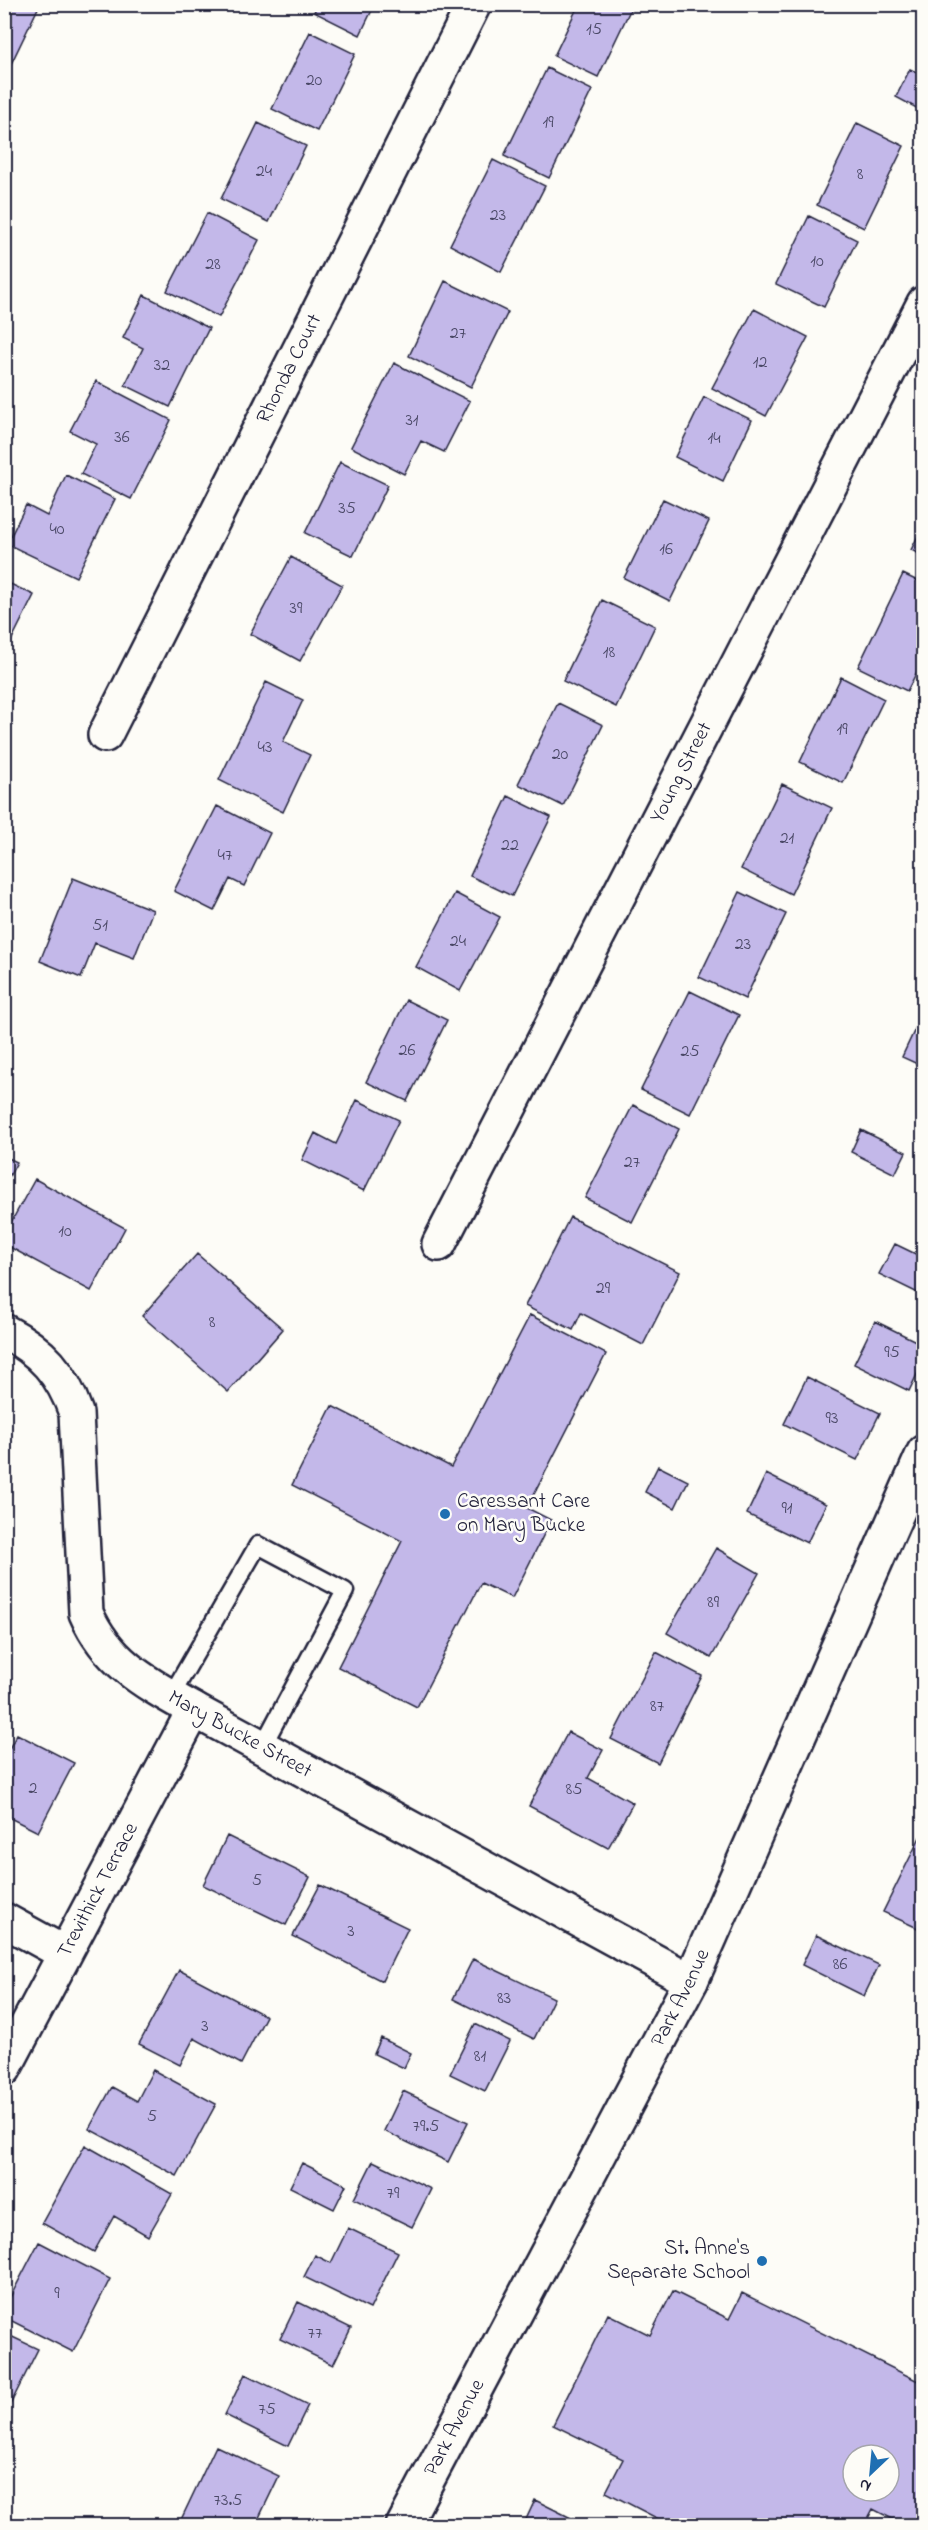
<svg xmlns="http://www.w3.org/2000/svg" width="928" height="2530" viewBox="0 0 928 2530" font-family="'Indie Flower',sans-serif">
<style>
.building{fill:#c3b8e9;stroke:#22223b;stroke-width:1.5;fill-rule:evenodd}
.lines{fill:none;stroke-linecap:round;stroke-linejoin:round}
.lane-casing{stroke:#22223b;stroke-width:21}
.street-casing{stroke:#22223b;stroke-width:38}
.lane{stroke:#fdfcf7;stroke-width:16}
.street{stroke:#fdfcf7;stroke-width:33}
.poi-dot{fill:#1f6fb2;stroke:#fdfcf7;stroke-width:2}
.labels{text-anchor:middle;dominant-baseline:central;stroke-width:5;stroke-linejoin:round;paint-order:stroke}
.number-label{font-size:18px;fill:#4a4866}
.street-label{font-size:21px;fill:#22223b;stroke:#fdfcf7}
.poi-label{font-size:21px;fill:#22223b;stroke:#fdfcf7;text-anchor:start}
</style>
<rect width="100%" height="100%" fill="#fdfcf7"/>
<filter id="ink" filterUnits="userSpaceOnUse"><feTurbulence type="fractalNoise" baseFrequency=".0167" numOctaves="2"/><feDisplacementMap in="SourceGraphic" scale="12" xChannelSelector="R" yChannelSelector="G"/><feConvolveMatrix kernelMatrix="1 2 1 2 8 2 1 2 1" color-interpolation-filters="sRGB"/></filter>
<g filter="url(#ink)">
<!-- building -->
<path class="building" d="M4,4h36l-31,64 -5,-2z
M318,4h57l-15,31 -46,-23z
M579,4h54l-35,73 -44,-21z
M310,32l45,22 -38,77 -45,-22z
M547,68l45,22 -43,88 -45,-22z
M910,69l14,7v36l-28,-15z
M258,123l48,23 -37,76 -48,-23z
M857,123l47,23 -40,82 -47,-23z
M493,160l52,26 -44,86 -51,-27z
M207,213l52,27 -40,77 -52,-26z
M809,216l48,24 -33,67 -48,-23z
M4,227l7,3 -7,13z
M445,281l63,31 -37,75 -62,-31z
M144,295l65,33 -39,79 -45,-22 18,-37 -20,-10z
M754,309l54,28 -42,79 -54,-28z
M394,363l76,38 -26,51 -23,-11 -17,33 -53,-27z
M96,381l75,39 -40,79 -50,-25 15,-30 -26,-13z
M704,397l48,23 -29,61 -48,-24z
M340,462l48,23 -35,71 -48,-23z
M66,475l49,24 -39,78 -69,-33 19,-39 21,11z
M663,499l46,22 -39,80 -46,-23z
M924,524v32l-13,-6z
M291,557l51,28 -42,76 -50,-27z
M903,574l21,10v74l-17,33 -49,-24z
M4,581l30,14 -30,60z
M602,600l53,26 -39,81 -53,-26z
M841,677l43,22 -41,84 -43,-21z
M266,682l37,18 -20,42 27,13 -27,57 -64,-32z
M558,703l45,22 -40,81 -45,-22z
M782,784l50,24 -41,86 -50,-25z
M508,796l43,21 -39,79 -42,-20z
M217,806l53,27 -26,53 -14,-7 -16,32 -40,-20z
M73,878l80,32 -19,48 -39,-15 -14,35 -41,-17z
M740,892l46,22 -41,85 -46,-22z
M455,893l45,24 -40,74 -44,-24z
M690,991l49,24 -49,99 -49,-24z
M406,1000l41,20 -40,81 -41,-19z
M917,1025l7,3v39l-22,-10z
M357,1100l42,20 -35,71 -62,-31 13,-27 21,11z
M633,1105l46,24 -47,93 -47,-24z
M861,1130l45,22 -11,22 -44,-22z
M4,1156l13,6 -13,24z
M35,1179l90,49 -34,63 -87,-47v-9z
M570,1217l110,55 -37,73 -62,-32 -8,17 -48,-24z
M895,1244l29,14v38l-45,-22z
M197,1254l86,75 -55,63 -86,-76z
M530,1315l76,39 -79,154 24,12 -39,78 -31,-15 -64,124 -79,-40 64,-126 -110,-56 40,-79 119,61z
M875,1321l49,24v15l-15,31 -55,-27z
M807,1377l73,36 -23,47 -73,-36z
M658,1466l30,15 -13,27 -30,-16z
M766,1474l60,30 -19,39 -60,-29z
M4,1475l8,4 -8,17z
M716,1548l43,25 -48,85 -44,-25z
M656,1652l46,24 -44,87 -47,-24z
M568,1732l35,18 -15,28 45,25 -25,45 -79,-42z
M17,1734l57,29 -36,69 -34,-17v-57z
M924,1829v102l-41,-19z
M227,1836l83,41 -24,48 -83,-40z
M320,1885l88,43 -26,53 -89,-45z
M816,1935l63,30 -15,31 -62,-31z
M473,1959l81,39 -20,41 -81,-40z
M179,1970l87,46 -25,48 -47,-26 -14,27 -41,-21z
M475,2024l35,17 -25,50 -35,-17z
M381,2038l30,15 -7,15 -30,-14z
M153,2070l63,34 -39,72 -88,-47 23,-42 25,14z
M403,2091l65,31 -20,40 -64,-31z
M85,2145l87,49 -24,42 -34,-20 -20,36 -52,-29z
M373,2161l58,28 -19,38 -58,-28z
M302,2163l44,22 -12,24 -44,-22z
M348,2228l50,24 -28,57 -66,-32 11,-22 16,8z
M39,2242l71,37 -37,73 -69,-35v-8z
M673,2291l56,28 13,-26 182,91v142h-18l-33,-17 -9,17h-192l-66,-34 17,-33 -70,-34 55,-111 42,21zM853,2455h36v36h-36z
M298,2302l53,26 -18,37 -53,-26z
M4,2333l34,16 -34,68z
M245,2374l63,31 -20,41 -63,-31z
M216,2446l63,30 -24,50h-77z
M535,2500l46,23 -1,3h-57z"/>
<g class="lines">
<!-- lane casing -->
<g class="lane-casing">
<path id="lane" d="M171,1696l87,-151 87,46 -83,156"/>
</g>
<!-- street casing -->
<g class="street-casing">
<g id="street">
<path id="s1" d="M105,735l369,-731"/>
<path id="s2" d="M439,1244l485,-941"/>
<path id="s3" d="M4,1331c38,20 58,42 72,82l10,200c22,51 62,71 108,97l497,271"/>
<path d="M4,1920l60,33"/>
<path id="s4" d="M4,2069l190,-359"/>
<path id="s5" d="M403,2526l288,-545 233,-529"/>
</g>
</g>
<!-- lane -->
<use href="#lane" class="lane"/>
<!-- street -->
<use href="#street" class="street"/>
</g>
</g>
<!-- markers -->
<g class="poi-dot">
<circle cx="445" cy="1514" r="6"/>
<circle cx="762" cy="2261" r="6"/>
</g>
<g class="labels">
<!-- number labels -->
<g class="number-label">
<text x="594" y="30">15</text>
<text x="314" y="81">20</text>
<text x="548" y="123">19</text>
<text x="264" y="172">24</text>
<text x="860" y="175">8</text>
<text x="498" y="216">23</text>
<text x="817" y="262">10</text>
<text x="213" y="265">28</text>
<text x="458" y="334">27</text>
<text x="760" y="363">12</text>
<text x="162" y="366">32</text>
<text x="412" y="421">31</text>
<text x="122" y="438">36</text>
<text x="714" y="439">14</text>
<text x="347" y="509">35</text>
<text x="57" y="530">40</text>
<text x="666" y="550">16</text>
<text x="296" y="609">39</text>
<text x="609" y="653">18</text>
<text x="842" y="730">19</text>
<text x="265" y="748">43</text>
<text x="560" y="755">20</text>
<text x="787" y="839">21</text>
<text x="510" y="846">22</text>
<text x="225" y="856">47</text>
<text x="100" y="926">51</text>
<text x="458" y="942">24</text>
<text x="743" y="945">23</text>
<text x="407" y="1051">26</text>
<text x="690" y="1052">25</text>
<text x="632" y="1163">27</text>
<text x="65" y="1232">10</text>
<text x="603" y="1289">29</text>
<text x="212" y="1323">8</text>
<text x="892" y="1353">95</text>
<text x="832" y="1419">93</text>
<text x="787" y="1509">91</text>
<text x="713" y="1603">89</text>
<text x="657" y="1707">87</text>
<text x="33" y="1789">2</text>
<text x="574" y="1790">85</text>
<text x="257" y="1881">5</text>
<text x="351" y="1932">3</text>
<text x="840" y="1965">86</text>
<text x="504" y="1999">83</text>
<text x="205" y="2027">3</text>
<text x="480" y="2057">81</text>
<text x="152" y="2117">5</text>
<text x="426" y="2127">79.5</text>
<text x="393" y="2194">79</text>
<text x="57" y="2294">9</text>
<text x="315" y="2334">77</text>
<text x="267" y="2410">75</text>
<text x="228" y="2501">73.5</text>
</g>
<!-- street labels -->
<g class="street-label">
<text stroke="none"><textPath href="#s1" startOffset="410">Rhonda Court</textPath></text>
<text stroke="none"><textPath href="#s2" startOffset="530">Young Street</textPath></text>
<text stroke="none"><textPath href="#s3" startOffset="513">Mary Bucke Street</textPath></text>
<text stroke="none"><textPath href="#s4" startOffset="202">Trevithick Terrace</textPath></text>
<text stroke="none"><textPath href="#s5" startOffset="597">Park Avenue</textPath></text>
<text stroke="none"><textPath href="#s5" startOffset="111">Park Avenue</textPath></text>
</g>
<!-- poi labels -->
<g class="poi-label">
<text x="457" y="1502">Caressant Care<tspan x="457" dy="24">on Mary Bucke</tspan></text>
<text x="750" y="2249" text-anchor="end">St. Anne's<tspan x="750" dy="24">Separate School</tspan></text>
</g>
</g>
<!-- margin -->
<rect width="928" height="2530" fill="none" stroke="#fdfcf7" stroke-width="24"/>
<rect x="12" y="12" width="904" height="2506" fill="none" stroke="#22223b" stroke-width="2" filter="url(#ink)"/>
<!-- north arrow -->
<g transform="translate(871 2473) rotate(206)"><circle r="28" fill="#fdfcf7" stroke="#a5a5ac" stroke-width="1.5"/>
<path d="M0-4.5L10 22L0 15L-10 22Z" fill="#1f6fb2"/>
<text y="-9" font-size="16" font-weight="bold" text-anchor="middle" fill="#22223b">N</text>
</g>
</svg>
